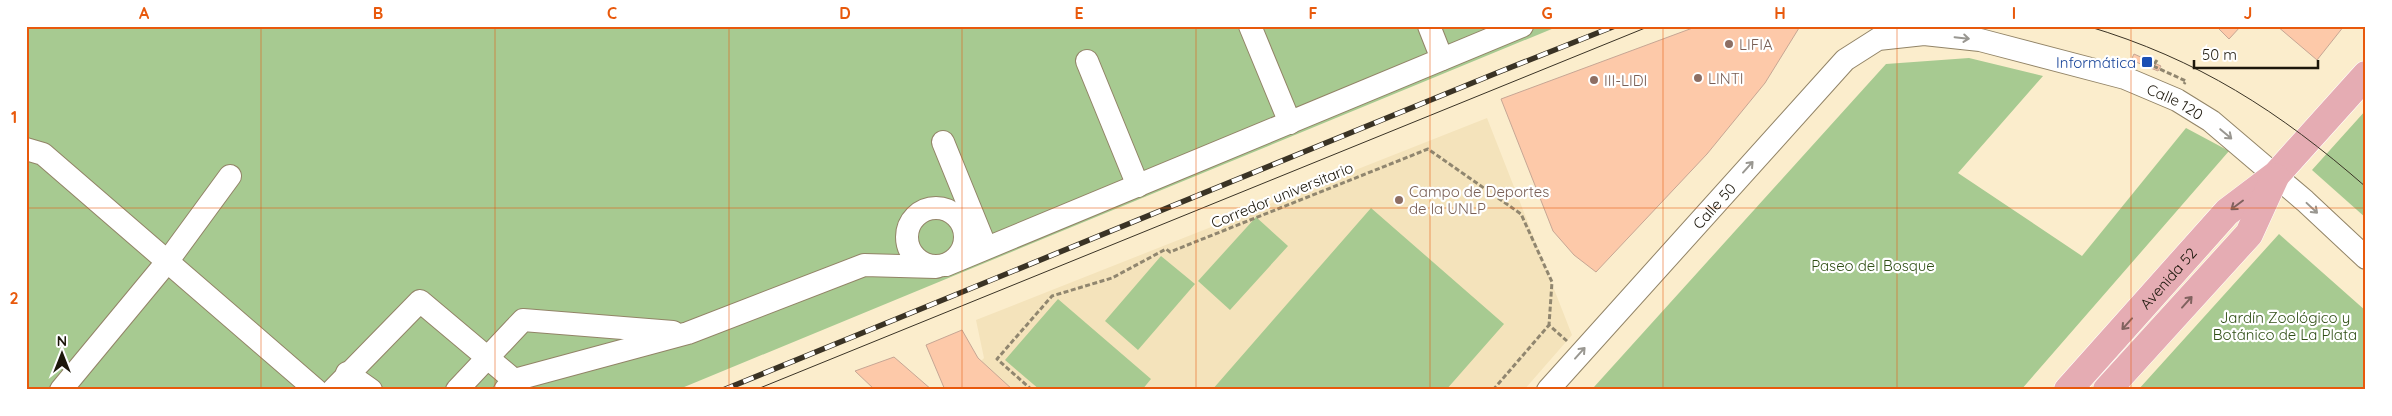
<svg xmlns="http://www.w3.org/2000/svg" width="2392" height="416" viewBox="0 0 2392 416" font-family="Quicksand,sans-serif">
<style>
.built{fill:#f4e3bb}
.green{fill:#a7ca91}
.building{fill:#fdc9a9;stroke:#c6a694}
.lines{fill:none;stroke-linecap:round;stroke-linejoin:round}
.minor-casing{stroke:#928467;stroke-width:24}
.major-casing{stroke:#fff;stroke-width:29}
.path{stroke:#90866f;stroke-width:3;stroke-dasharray:5 2.5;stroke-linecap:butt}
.minor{stroke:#fff;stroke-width:22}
.major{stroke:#e5acb3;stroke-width:28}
.tram{stroke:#3a3325;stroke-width:1}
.rail-casing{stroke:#3a3325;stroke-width:5.5}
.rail{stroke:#fff;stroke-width:4;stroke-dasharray:11;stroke-linecap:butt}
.oneway{stroke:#999791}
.oneway2{stroke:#80625f}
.grid{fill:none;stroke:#e8590c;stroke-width:1;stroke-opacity:0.55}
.education-dot{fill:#8d6e63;stroke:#fff;stroke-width:2}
.transit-dot{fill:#1a4fb4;stroke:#fff;stroke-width:2}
.labels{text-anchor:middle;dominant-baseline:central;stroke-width:4.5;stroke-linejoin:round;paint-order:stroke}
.education-label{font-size:15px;fill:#785e54;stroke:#fff;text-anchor:start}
.transit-label{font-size:15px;fill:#164399;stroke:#fff;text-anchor:end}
.street-label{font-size:15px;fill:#1c170b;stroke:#fff}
.park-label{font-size:15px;fill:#304f16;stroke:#fff}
.neatline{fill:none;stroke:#e8590c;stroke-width:2}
.grid-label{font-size:16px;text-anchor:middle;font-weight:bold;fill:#e8590c}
</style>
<rect width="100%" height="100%" fill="#fbedcc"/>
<!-- built -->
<path class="built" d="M1487,118l85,217 -48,55h-571l31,-32 -8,-38z"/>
<!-- green -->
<path class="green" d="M26,26h1533l-882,364h-651z
M1969,58l74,18 -85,97 124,83 104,-128 43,23 -208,239h-424l-3,-3 292,-323z
M2366,110v108l-54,-48z
M1371,208l133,116 -58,66h-234z
M1256,217l32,29 -58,64 -32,-29z
M2279,234l87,77v79h-228z
M1161,256l34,28 -57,66 -33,-29z
M1058,299l93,80 -9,11h-102l-35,-30z"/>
<!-- building -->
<path class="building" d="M1698,26l101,2 -34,55 -58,71 -111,118 -22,-17 -21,-24 -52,-132z
M2216,26h25l-12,13z
M2277,26h67l-27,34z
M2134,54l27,12 -3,5 -27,-11z
M962,330l16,28 35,32h-68l-19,-45z
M894,357l38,33h-57l-20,-19z"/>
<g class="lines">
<!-- minor casing -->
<g class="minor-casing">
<g id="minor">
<path d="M1250,26l40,97"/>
<path d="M1429,26l13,33"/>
<path d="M1087,61l51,125"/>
<path d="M943,142l39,96"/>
<path d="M26,149l17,5 273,236"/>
<circle cx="936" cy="237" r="29"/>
<path d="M946,265l576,-239"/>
<path d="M347,373l24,17"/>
<path d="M61,390l106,-128 63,-86"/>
<path d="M333,390l87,-89 94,79"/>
<path d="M457,390l66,-70 150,12"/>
<path d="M505,390l9,-10 174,-47 176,-68 72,2"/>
<path id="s1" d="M1548,390l297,-330 33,-21 46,-5 56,6 145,38 52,22 34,21 94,80 61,57"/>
</g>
</g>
<!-- major casing -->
<g class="major-casing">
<g id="major">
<path id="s2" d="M2068,390l159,-178 49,-37 90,-100"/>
<path d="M2107,390l142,-156 26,-57"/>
</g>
</g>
<!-- path -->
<path class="path" d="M2157,60l-4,6 33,15 -2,3
M1032,390l-35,-31 55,-63 60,-18 54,-29 4,3 258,-103 93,65 31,68 -3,43
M1493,390l56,-65 18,16"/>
<!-- minor -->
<use href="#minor" class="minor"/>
<!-- major -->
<use href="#major" class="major"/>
<!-- tram -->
<path class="tram" d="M2087,26c111,33 192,85 279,161
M755,390l895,-364"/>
<!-- rail casing -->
<g class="rail-casing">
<path id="rail" d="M723,390l776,-318 116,-46"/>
</g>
<!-- rail -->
<use href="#rail" class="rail"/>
</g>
<!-- one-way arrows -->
<defs><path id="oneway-shaft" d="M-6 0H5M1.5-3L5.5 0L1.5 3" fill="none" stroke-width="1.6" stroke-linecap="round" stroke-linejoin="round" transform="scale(1.25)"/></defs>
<g class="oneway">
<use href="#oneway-shaft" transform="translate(1962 38) rotate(6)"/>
<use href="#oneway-shaft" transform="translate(2226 134) rotate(40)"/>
<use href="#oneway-shaft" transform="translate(1748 167) rotate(-48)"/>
<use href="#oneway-shaft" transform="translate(2312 208) rotate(43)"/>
<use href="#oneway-shaft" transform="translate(1580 353) rotate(-48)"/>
</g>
<g class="oneway2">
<use href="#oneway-shaft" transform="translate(2237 205) rotate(143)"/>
<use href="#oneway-shaft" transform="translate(2187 302) rotate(-48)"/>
<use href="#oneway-shaft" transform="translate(2127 324) rotate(132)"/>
</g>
<!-- grid -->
<path class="grid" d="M261,26v364M495,26v364M729,26v364M962,26v364M1196,26v364M1430,26v364M1663,26v364M1897,26v364M2131,26v364M26,208h2340"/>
<!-- markers -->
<g class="education-dot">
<circle cx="1729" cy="44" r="5"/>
<circle cx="1698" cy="78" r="5"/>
<circle cx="1594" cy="80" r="5"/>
<circle cx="1399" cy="200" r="5"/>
</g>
<rect class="transit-dot" x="2141" y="56" width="12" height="12" rx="2.5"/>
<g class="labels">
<!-- education labels -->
<g class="education-label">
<text x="1739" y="44">LIFIA</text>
<text x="1708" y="78">LINTI</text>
<text x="1604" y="80">III-LIDI</text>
<text x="1409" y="191">Campo de Deportes<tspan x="1409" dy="17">de la UNLP</tspan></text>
</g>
<!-- transit labels -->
<g class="transit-label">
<text x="2136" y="62">Informática</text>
</g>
<!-- street labels -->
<g class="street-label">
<text stroke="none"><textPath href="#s1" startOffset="791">Calle 120</textPath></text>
<text transform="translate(1282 195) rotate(-22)">Corredor universitario</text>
<text stroke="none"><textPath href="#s1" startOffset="248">Calle 50</textPath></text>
<text stroke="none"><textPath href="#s2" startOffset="150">Avenida 52</textPath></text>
</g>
<!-- park labels -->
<g class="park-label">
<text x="1873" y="265">Paseo del Bosque</text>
<text x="2285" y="317">Jardín Zoológico y<tspan x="2285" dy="17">Botánico de La Plata</tspan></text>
</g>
</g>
<!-- border -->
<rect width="2392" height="416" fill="none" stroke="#ffffff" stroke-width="55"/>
<!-- north arrow -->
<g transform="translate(62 354)" stroke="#ffffff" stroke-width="4" paint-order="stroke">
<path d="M0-4L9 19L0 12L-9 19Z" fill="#1c170b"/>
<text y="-8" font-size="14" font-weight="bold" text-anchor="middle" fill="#1c170b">N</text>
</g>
<!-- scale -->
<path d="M2194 60v8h124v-8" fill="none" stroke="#1c170b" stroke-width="2.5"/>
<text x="2202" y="60" font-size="15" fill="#1c170b" stroke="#ffffff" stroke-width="4" paint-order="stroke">50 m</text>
<rect x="28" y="28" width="2336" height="360" class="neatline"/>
<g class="grid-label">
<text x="144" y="19">A</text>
<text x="378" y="19">B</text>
<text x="612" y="19">C</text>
<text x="845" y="19">D</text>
<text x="1079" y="19">E</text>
<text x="1313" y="19">F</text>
<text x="1547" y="19">G</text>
<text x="1780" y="19">H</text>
<text x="2014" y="19">I</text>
<text x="2248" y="19">J</text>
<text x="14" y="123">1</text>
<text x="14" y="304">2</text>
</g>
</svg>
